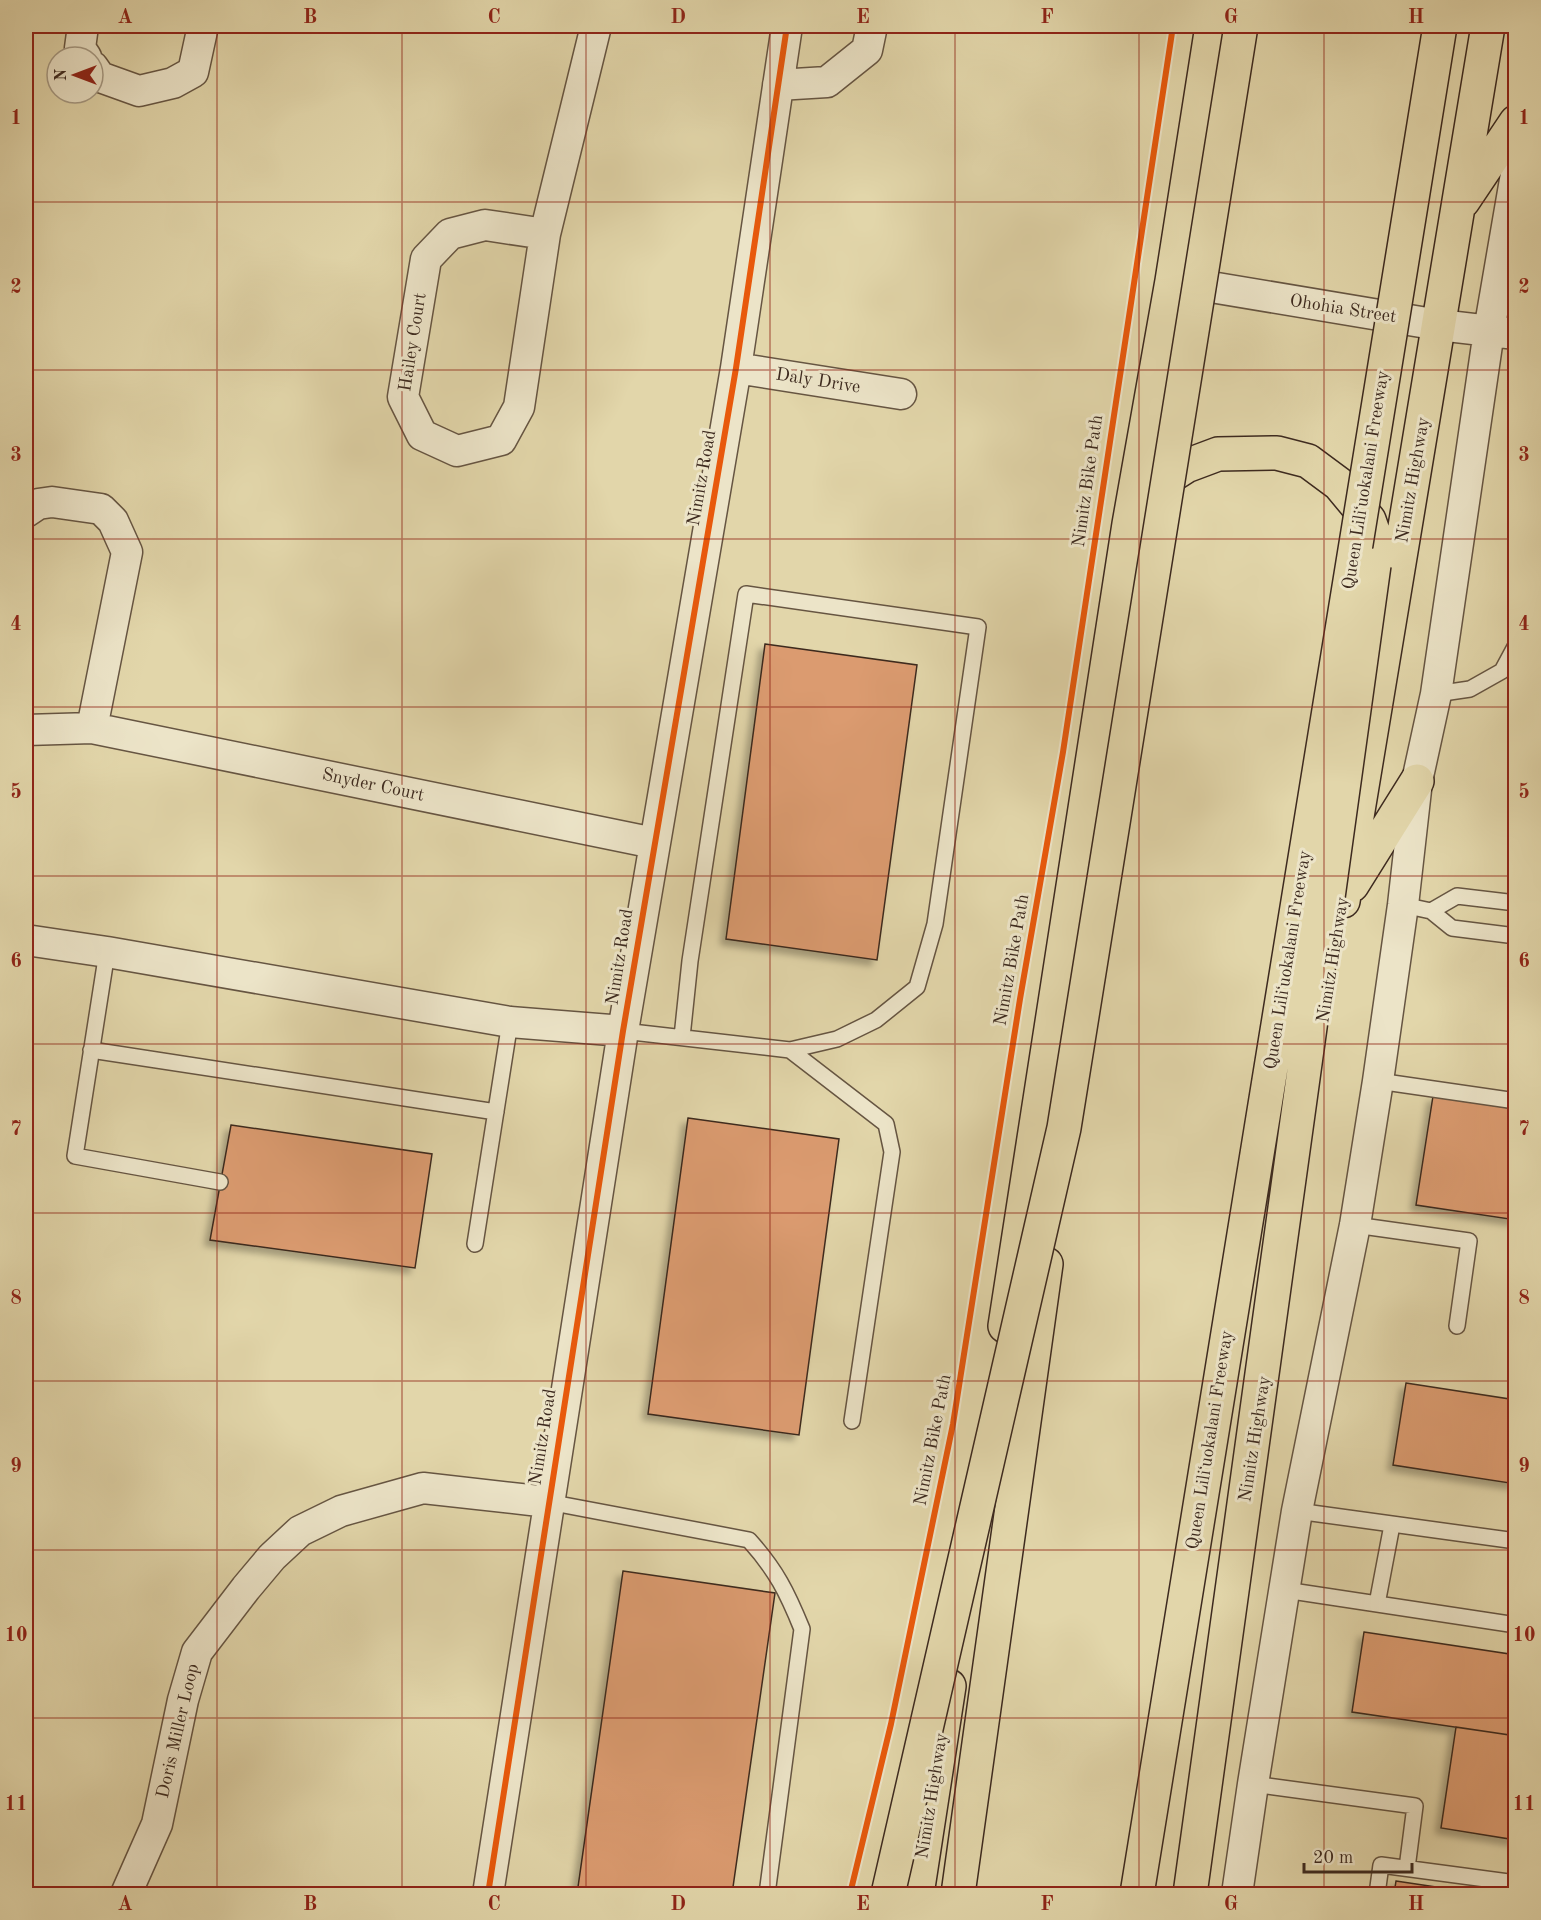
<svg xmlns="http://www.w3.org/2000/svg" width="1541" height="1920" viewBox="0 0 1541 1920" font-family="'Old Standard TT',serif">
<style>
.building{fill:#db9b6f;stroke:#3d2a1f;stroke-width:1.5;filter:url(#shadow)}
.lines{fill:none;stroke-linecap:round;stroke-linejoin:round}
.lane-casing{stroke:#665542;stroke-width:18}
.street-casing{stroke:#665542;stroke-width:33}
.primary-casing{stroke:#3d2a1f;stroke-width:36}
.highway-casing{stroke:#3d2a1f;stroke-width:36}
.lane{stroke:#ece4c8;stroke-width:15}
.street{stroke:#ece4c8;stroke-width:30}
.primary{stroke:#e2d6aa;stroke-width:33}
.highway{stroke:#e2d6aa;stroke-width:33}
.highway-bridge-casing{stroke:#3d2a1f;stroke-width:36;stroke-linecap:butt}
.highway-bridge{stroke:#e2d6aa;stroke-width:33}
.cycleway-casing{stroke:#ece4c8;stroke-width:10}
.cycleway{stroke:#e8590c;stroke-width:6}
.grid{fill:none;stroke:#8f2418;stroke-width:1.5;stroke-opacity:0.55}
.labels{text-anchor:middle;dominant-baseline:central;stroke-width:6;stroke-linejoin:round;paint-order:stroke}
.street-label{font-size:18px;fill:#3d2a1f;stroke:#ece4c8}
.neatline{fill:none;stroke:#8f2418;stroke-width:2}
.grid-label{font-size:20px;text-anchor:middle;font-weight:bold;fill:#8f2418}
</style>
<defs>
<filter id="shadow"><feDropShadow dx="-5.5" dy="5.5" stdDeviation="3" flood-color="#0004"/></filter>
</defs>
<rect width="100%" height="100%" fill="#e2d6aa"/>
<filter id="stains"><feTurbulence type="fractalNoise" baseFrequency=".00333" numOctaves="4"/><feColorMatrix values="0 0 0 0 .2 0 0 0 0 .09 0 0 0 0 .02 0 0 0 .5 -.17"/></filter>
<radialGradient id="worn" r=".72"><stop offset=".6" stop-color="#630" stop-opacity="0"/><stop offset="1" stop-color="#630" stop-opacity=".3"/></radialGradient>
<!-- building -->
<path class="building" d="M765,644l152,21 -40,295 -151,-21z
M1433,1096l83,13v111l-100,-15z
M688,1118l151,21 -40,296 -151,-21z
M231,1125l201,29 -17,114 -205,-28z
M1406,1383l110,17v84l-123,-19z
M623,1571l152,22 -43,301h-155z
M1364,1632l152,23v81l-164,-24z
M1456,1727l60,9v104l-75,-12z
M1396,1881l87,13h-89z"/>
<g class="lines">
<!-- lane casing -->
<g class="lane-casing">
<path id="lane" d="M1436,694l34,-5 32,-18 14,-26
M1403,905l28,6 21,17 64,8
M1431,911l26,-15 59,7
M107,952l-32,204 145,26
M623,1031l167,19 47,-11 39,-19 41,-33 18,-63 43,-297 -232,-33 -56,367 -8,76
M91,1050l405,62
M790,1050l96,74 6,28 -40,269
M1378,1081l138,20
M1355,1225l114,16 -12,85
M475,1244l35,-222
M548,1502l201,38c27,30 38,52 53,89l-35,265
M1297,1511l219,30
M1285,1590l231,35
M1377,1604l15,-79
M1253,1784l162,22 -8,62
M1377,1894l4,-29 135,18"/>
</g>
<!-- street casing -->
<g class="street-casing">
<path id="street" d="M83,26l-3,22 6,9
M93,67l7,10 39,14 34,-8 20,-11 10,-46
M778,85l49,-3 40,-32 5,-24
M545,234l-60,-9 -35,9 -24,25 -23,138 19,38 35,16 44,-11 18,-33 26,-173 51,-208
M1175,281l264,44 77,9
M736,368l165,26
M26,512l12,-8 14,-2 49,7 12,12 14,31 -35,176
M26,730l66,-2 562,115
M26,940l81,12 403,70 113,9
M126,1894l31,-70 26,-124 14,-48 49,-64 26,-31 28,-26 41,-20 82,-23 125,14
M488,1894l135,-863 113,-663 51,-342
M1237,1894l16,-110 44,-273 58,-286 23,-144 25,-176 14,-124 19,-87 53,-363 27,-157"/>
</g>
<!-- primary casing -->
<g class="primary-casing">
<path id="primary" d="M1463,201l53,-79
M1150,489l36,-23 32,-12 59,-1 31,8 31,23 30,36 17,48 1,23
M1352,885l65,-104
M1343,901l145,-875
M1005,1326l124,-802 43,-243 40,-255
M917,1894l32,-208"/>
</g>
<!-- highway casing -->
<g class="highway-casing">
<path id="highway" d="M958,1894l88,-630"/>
</g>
<!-- lane -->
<use href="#lane" class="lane"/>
<!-- street -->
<use href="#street" class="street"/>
<!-- primary -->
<use href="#primary" class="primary"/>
<!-- highway -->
<use href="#highway" class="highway"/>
<!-- highway-bridge casing -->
<g class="highway-bridge-casing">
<path id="highway-bridge" d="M888,1894l176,-766 177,-1102
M1137,1894l303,-1868
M1190,1894l184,-1329"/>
</g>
<!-- highway-bridge -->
<use href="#highway-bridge" class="highway-bridge"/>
<!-- cycleway casing -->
<g class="cycleway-casing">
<path id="cycleway" d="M488,1894l135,-863 113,-663 51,-342
M850,1894l41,-170 62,-300 67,-425 43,-247 110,-726"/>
</g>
<!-- cycleway -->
<use href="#cycleway" class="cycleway"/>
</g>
<!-- grid -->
<path class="grid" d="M217,26v1868M402,26v1868M586,26v1868M770,26v1868M955,26v1868M1139,26v1868M1324,26v1868M26,202h1490M26,370h1490M26,539h1490M26,707h1490M26,876h1490M26,1044h1490M26,1213h1490M26,1381h1490M26,1550h1490M26,1718h1490"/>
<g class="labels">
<!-- street labels -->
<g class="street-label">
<text transform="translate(1343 309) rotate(9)">Ohohia Street</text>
<text transform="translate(413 342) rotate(-81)">Hailey Court</text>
<text transform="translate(818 381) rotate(9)">Daly Drive</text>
<text transform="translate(702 478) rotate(-80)">Nimitz Road</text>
<text transform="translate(1366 480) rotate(-81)">Queen Liliʻuokalani Freeway</text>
<text transform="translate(1413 480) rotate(-80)">Nimitz Highway</text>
<text transform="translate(1088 481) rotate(-82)">Nimitz Bike Path</text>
<text transform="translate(373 785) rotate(12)">Snyder Court</text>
<text transform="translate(620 957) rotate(-81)">Nimitz Road</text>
<text transform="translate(1012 960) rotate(-80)">Nimitz Bike Path</text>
<text transform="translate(1288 960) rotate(-81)">Queen Liliʻuokalani Freeway</text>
<text transform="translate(1333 960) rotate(-81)">Nimitz Highway</text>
<text transform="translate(543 1437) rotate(-81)">Nimitz Road</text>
<text transform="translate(1255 1439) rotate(-81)">Nimitz Highway</text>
<text transform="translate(933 1440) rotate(-79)">Nimitz Bike Path</text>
<text transform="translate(1210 1440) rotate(-81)">Queen Liliʻuokalani Freeway</text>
<text transform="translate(178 1731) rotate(-77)">Doris Miller Loop</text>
<text transform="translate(932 1796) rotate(-81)">Nimitz Highway</text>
</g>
</g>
<!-- margin -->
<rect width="1541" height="1920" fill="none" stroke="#e2d6aa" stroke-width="66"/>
<!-- north arrow -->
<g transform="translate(75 75) rotate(270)"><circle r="28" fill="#ece4c8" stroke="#a69a84" stroke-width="1.5"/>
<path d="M0-4.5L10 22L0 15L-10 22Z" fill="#8f2418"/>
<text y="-9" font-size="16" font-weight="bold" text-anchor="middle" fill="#3d2a1f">N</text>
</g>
<!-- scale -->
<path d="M1304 1863v9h108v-9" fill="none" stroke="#3d2a1f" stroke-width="3"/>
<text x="1313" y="1863" font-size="18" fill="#3d2a1f" stroke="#ece4c8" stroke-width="4.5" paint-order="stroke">20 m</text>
<rect x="33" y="33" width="1475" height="1854" class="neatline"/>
<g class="grid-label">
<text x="125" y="23">A</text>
<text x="310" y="23">B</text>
<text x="494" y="23">C</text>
<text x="678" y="23">D</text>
<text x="863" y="23">E</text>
<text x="1047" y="23">F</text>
<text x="1231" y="23">G</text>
<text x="1416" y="23">H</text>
<text x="16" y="124">1</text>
<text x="1524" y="124">1</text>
<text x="16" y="293">2</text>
<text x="1524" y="293">2</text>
<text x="16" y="461">3</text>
<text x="1524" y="461">3</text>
<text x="16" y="630">4</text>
<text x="1524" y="630">4</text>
<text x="16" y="798">5</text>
<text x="1524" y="798">5</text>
<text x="16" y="967">6</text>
<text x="1524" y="967">6</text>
<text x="16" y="1135">7</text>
<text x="1524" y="1135">7</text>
<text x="16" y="1304">8</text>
<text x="1524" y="1304">8</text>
<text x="16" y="1472">9</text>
<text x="1524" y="1472">9</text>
<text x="16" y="1641">10</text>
<text x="1524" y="1641">10</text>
<text x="16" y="1810">11</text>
<text x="1524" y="1810">11</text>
<text x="125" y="1910">A</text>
<text x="310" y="1910">B</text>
<text x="494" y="1910">C</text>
<text x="678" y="1910">D</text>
<text x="863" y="1910">E</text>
<text x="1047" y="1910">F</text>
<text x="1231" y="1910">G</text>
<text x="1416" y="1910">H</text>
</g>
<rect width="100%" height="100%" filter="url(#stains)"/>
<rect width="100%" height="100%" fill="url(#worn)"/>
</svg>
